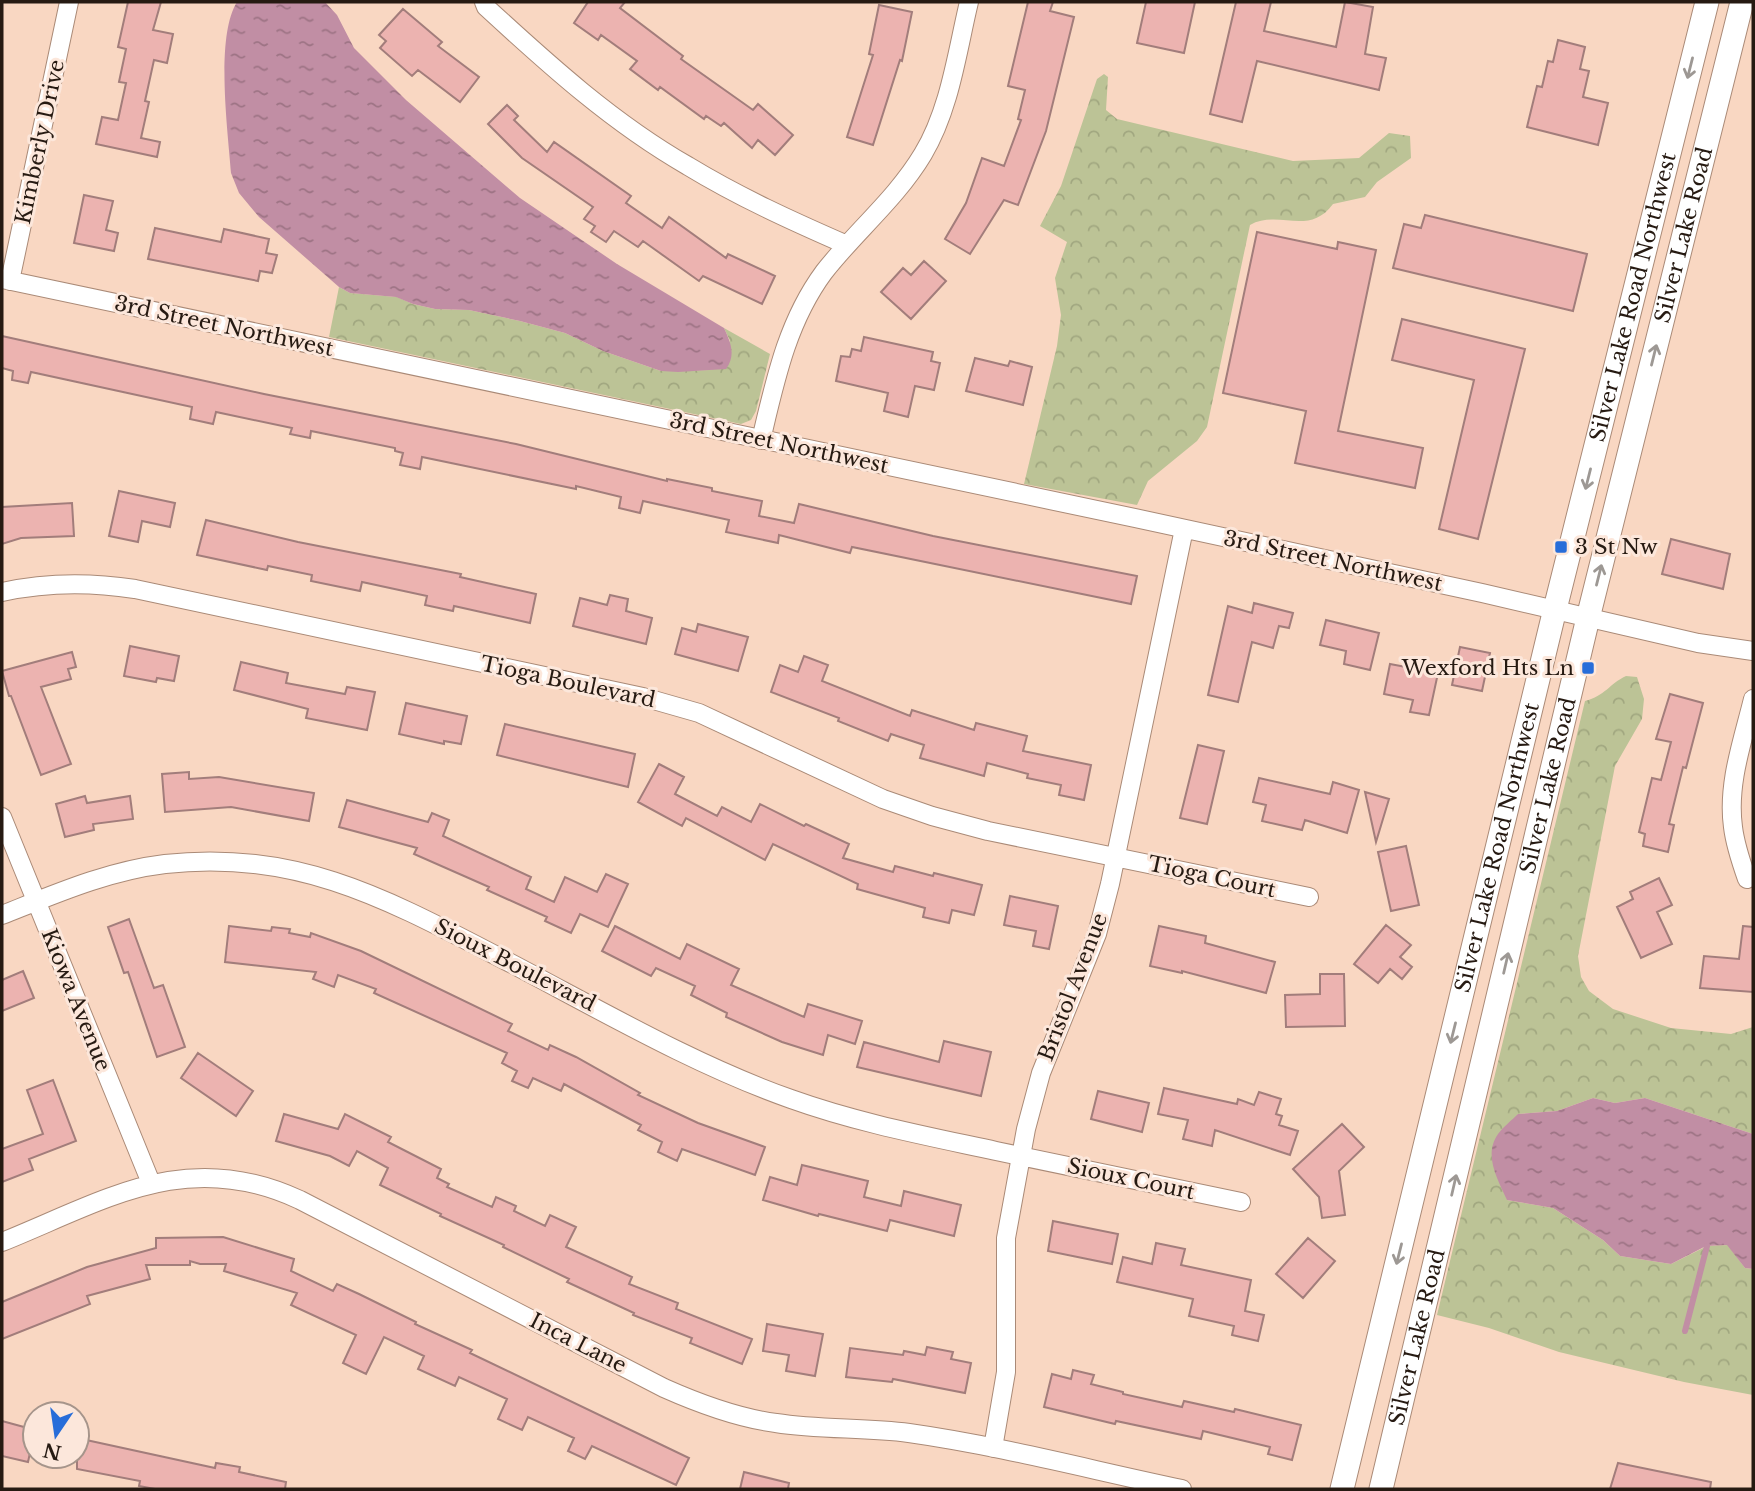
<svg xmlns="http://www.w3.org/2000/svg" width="1755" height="1491" viewBox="0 0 1755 1491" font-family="'Libre Baskerville',serif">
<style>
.forest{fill:url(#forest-crowns)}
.water{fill:url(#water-ripples)}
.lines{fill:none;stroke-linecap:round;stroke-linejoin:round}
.stream{stroke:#c18ea4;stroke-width:6}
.building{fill:#ecb3b0;stroke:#a27d7b;stroke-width:2}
.street-casing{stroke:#aa8a77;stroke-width:20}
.secondary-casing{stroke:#aa8a77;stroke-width:25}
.street{stroke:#fff;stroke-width:18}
.secondary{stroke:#fff;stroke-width:23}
.oneway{stroke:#9d9894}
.poi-dot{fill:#276dd9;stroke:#fce7db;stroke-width:2.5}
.labels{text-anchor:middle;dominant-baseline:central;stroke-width:6;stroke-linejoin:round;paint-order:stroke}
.street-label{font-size:21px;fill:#261a12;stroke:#fce7db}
.poi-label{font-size:21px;fill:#261a12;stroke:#fce7db;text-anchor:start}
</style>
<defs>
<pattern id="forest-crowns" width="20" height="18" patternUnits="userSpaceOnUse" patternTransform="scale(1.75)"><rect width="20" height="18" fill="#bcc396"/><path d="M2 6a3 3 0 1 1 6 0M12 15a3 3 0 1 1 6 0" fill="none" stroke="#a1a780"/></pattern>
<pattern id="water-ripples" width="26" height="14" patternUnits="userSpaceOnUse" patternTransform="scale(1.75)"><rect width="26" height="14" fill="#c18ea4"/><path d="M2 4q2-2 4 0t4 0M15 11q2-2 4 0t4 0" fill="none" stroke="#9d7384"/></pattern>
</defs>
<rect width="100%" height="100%" fill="#f9d7c2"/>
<!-- forest -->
<path class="forest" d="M1104,74l4,3 -2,33 11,9 176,42 66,-3 30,-25 21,3 1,22 -34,24 -12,15 -32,7c-24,33 -54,5 -83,21l-43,202 -10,14 -49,40 -11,24 -113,-21 33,-138 4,-31 -6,-37 12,-36 -27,-16 21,-40 36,-107z
M339,287l11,6 47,4 16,7 22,5 34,1 51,11 45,12 38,18 58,20 50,-1 19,-29 -6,-13 46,26 -14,57 -5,9 -10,4 -412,-87z
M1626,676l11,1 7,22 -2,20 -27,47 -37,190 3,21 8,14 24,18 58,19 60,6 22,-7v107l-108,-36 -30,5 -22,-5 -36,13 -39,3 -11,86 46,8 50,32 17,16 51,8 36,-18 21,-1 17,23 8,1v126l-69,-13 -125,-30 -70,-24 -52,-13 148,-614c20,-5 24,-17 41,-25z"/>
<!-- water -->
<path class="water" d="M237,2h88l12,13 17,33 52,52 114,98 97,66 107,64c7,15 12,27 2,41l-48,3 -17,-1 -58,-20 -38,-18 -45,-12 -51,-11 -34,-1 -22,-5 -17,-7 -46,-4 -11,-6 -80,-70 -20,-24 -8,-20c-3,-42 -16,-136 6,-171z
M1593,1098l22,5 30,-5 108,36v135l-8,-1 -18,-23 -21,1 -35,18 -51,-8 -17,-16 -50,-32 -46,-8c-9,-20 -24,-45 -9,-66 5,-7 14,-14 20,-20l39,-3z"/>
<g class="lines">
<!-- stream -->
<path class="stream" d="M1685,1331l22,-85"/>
</g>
<!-- building -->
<path class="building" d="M128,2h33l-8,28 20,4 -6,29 -13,-3 -9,41 4,1 -8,36 19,4 -3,15 -61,-13 6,-27 16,3 8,-37 -7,-1 7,-33 -8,-2z
M588,2h37l-5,6 63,48 -2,3 72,51 5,-6 35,31 -18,20 -17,-15 -6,8 -28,-25 -3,3 -15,-10 -2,3 -44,-32 -2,3 -28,-21 7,-8 -36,-26 -3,5 -24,-17z
M1028,2h25l-3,9 24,6 -28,114 -28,74 -14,-5 -34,54 -25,-15 21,-36 16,-45 22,8 17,-46 -3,-1 7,-29 -17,-4z
M1146,2h49l-11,51 -47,-10z
M1236,2h35l-7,29 72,16 9,-45 28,5 -8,47 21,4 -7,32 -122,-29 -15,61 -32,-8z
M879,5l33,7 -10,49 -2,-1 -27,85 -26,-8 26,-82 -4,-1z
M403,9l39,33 -4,4 41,31 -19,25 -42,-32 -6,6 -32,-28 6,-7 -7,-6z
M1558,40l27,7 -5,22 9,2 -6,26 25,6 -10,42 -71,-18 10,-41 5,1 6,-26 5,1z
M507,105l11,11 -4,4 33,32 7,-10 77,54 -5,7 36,25 7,-11 57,41 2,-4 47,22 -13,28 -59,-28 -4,5 -56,-40 -5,6 -24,-16 -8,11 -15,-10 4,-6 -11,-7 9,-12 -71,-49 -34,-34z
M84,195l29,6 -7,29 12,3 -4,18 -40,-8z
M1425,215l162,39 -14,57 -180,-43 11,-44 17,4z
M155,228l66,14 3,-13 45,10 -3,14 11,2 -5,18 -12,-2 -2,10 -110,-22z
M1257,232l80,17 1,-7 38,8 -38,181 85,17 -8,40 -120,-25 11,-52 -83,-18z
M924,261l22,20 -35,38 -30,-27 22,-24 8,7z
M1402,319l123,30 -47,190 -39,-10 35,-149 -82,-20z
M2,336l262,58 252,50 151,37v-2l45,9v3l50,10 -3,15 35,7 5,-19 134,32 204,40 -6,28 -279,-57 -2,6 -71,-18 -1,8 -52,-11 3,-12 -86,-19 -3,12 -21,-5 2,-11 -45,-11v3l-154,-32 -2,12 -20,-4 3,-12 -8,-2v-3l-84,-17 -1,7 -20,-4 2,-6 -76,-16 -3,12 -23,-5 2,-12 -161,-35 -3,11 -16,-3 1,-9 -11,-3z
M864,337l69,15 -2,9 9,2 -6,27 -19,-4 -7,31 -24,-6 4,-18 -52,-12 5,-25 9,1 2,-8 9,2z
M975,358l33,8 2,-5 22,6 -9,38 -57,-14z
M119,491l56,12 -5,24 -28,-6 -4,21 -29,-6z
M72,503l2,33 -53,2 -19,6v-37z
M206,520l92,22 163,32 -1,3 76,17 -6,29 -76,-17 -1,5 -28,-6 2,-9 -65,-14 -2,9 -49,-10 1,-6 -44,-9 -1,4 -70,-15z
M1671,539l59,15 -7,35 -61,-15z
M610,595l18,4 -2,12 26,7 -6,26 -73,-18 7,-28 27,7z
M1254,603l39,10 -4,15 -10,-2 -6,22 -21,-6 -14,60 -30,-7 20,-89 24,7z
M1326,620l53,13 -9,37 -26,-6 2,-13 -26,-6z
M698,624l50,13 -10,34 -63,-17 7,-26 14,4z
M130,646l49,10 -5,25 -17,-3 -1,4 -32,-6z
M1460,647l30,6 -8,38 -30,-6z
M72,652l4,15 -8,2 3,10 -30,8 30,77 -30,11 -30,-79h-2l-7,-25z
M804,656l24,9 -6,16 88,35 2,-6 62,20 2,-7 51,13 -4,15 68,14 -7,35 -25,-5 2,-10 -34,-7 1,-4 -41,-11 -3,13 -64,-18 4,-13 -33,-11 -3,7 -50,-20 1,-3 -68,-26 9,-27 18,7z
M241,662l47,11 -2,10 59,11 2,-7 28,5 -8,38 -61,-12 2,-9 -74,-19z
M1390,664l48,9 -9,42 -19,-3 3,-12 -29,-6z
M1670,694l33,9 -17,65 -3,-1 -14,57 5,1 -6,27 -25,-6 2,-12 -6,-2 13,-54 9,2 10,-38 -15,-3z
M406,703l61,13 -6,28 -17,-3v3l-45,-10z
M505,724l130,30 -7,33 -131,-32z
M1198,745l26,6 -17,73 -27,-6z
M659,764l25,13 -9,17 42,22 5,-9 29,15 9,-18 44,22 2,-2 43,20 -6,14 50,14 2,-6 38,10 1,-3 48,12 -8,30 -22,-5 -3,13 -26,-6 2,-9 -68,-19 1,-5 -85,-40 -8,16 -79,-42 -4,8 -44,-24z
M189,772v7l30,-2 95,16 -5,28 -78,-14 -66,5 -3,-38z
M1259,778l71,16 3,-12 26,8 -12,43 -42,-13 -3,10 -40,-9 4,-16 -13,-3z
M1365,792l24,7 -13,43z
M85,796l2,7 43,-7 3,23 -40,5 1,6 -29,7 -9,-33z
M347,800l81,22 4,-9 17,7 -6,16 88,41 -5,12 28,13 11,-25 32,15 9,-18 22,10 -20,43 -28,-13 -9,19 -26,-12 2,-4 -60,-27 2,-3 -75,-33 3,-6 -78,-21z
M1406,846l13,59 -28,6 -13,-59z
M1659,878l13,27 -15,7 15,32 -31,14 -24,-51 16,-8 -3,-7z
M1010,896l48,10 -9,43 -16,-3 3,-15 -32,-6z
M129,919l25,69 9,-3 22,62 -28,10 -29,-85 -4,1 -16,-46z
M1386,925l25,20 -11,12 12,10 -10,12 -12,-10 -12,14 -24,-19z
M229,926l42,5 1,-4 18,2 -1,4 21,4 1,-4 50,18 151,73 -4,7 40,19 2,-5 26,12 64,36 -2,2 60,28 67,24 -10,28 -73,-26 -5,12 -19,-9 4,-10 -24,-12 3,-5 -77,-41 -3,7 -28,-13 -5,10 -16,-7 5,-10 -15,-8 5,-10 -133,-60 2,-4 -38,-14 -4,12 -21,-8 3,-7 -91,-10z
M615,926l65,33 7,-15 52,25 -8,16 73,32 4,-13 54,17 -7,23 -27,-9 -5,20 -41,-13 -56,-25 1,-4 -36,-18 4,-9 -39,-18 -5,8 -49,-25z
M1159,926l47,10 -1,7 70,19 -9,31 -84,-22v2l-32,-7z
M1743,926l10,1v65l-53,-4 4,-32 35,3z
M23,971l11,27 -32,13v-31z
M1320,974h24l1,52 -59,1 -1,-32 35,-1z
M944,1041l47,11 -10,44 -124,-29 7,-25 75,20z
M198,1053l55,38 -17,25 -55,-38z
M53,1080l23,61 -47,18 4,11 -31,12v-33l41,-15 -16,-44z
M1164,1088l73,16 1,-5 16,6 5,-13 22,7 -5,15 6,2 -3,9 19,6 -8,24 -75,-25 -3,16 -29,-7 5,-19 -30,-6z
M1098,1091l51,12 -7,29 -51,-13z
M284,1114l54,15 7,-15 46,23 -3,5 53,27 -4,9 12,6 -2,3 45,20 4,-10 20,9 -2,5 31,15 5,-11 26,12 -10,20 66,30 -3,7 49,19 -2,6 76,30 -10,25 -52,-21 2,-5 -59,-23 1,-2 -67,-31 2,-3 -66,-32 1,-2 -64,-29 1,-2 -61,-29 8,-17 -31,-17 -8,15 -19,-10 -54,-15z
M1342,1124l22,23 -25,24 6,44 -23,3 -3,-21 -26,-28z
M802,1165l66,16 -4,16 37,9 3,-15 57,14 -7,31 -64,-16 -3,11 -68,-17 -1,2 -55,-16 7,-23 27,8z
M1053,1221l65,13 -6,30 -64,-13z
M223,1237l71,22 -3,12 42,20 4,-7 22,10 57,28 -1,2 57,26 -2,3 219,105 -13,27 -84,-39 -7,13 -17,-8 6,-13 -46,-21 -6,13 -24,-11 9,-20 -48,-22 -4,9 -37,-17 6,-13 -40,-19 -18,37 -23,-11 13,-28 -65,-30 6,-12 -73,-22 2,-7h-26l-10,-3v4h-44l4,14 -63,17 3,8 -88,35v-37l85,-35 69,-19v-10z
M1308,1238l27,23 -32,37 -27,-24z
M1156,1243l29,6 -4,16 70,15 -6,31 19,4 -6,26 -26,-6 2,-9 -45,-10 4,-17 -76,-17 6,-25 29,7z
M767,1324l56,10 -8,42 -29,-5 3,-16 -26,-4z
M927,1347l26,5 -2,7 20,4 -6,30 -72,-14 -1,3 -46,-5 4,-29 53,7 1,-4 21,4z
M1073,1370l21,5 -3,9 32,8v2l59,13 2,-6 50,11 1,-3 66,16 -9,35 -24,-6 2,-7 -67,-16 -2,8 -85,-18 -1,3 -71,-17 8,-33 19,5z
M2,1421l33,9 -7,32 -26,-6z
M77,1438l138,30 1,-5 24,4 -1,5 47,10 -1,7h-130l-16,-3 1,-5 -63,-12z
M1618,1463l93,19 -1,7h-100z
M744,1472l45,11 -1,6h-48z"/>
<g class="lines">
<!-- street casing -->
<g class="street-casing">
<path id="street" d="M484,2l2,5c63,58 127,116 202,159 51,31 104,55 159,79
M2,279l1133,239 347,75 216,50 55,8
M10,281l59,-279
M761,440c14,-59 26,-118 63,-168 32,-41 72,-73 99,-118 27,-45 34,-102 46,-152
M2,592c45,-10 88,-10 133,-3l508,108 56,16 184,86 49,17 56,15 321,66
M2,817l149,366
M1747,879c-6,-17 -12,-35 -14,-52 -6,-43 10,-87 20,-128
M2,915c53,-21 105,-44 163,-51 129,-15 220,34 330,91 95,49 196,109 296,144 67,24 136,37 205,52 81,17 163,34 245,51
M2,1242c104,-42 185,-95 298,-42l364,188c36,16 73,30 112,35 44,7 89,4 133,10 92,13 182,37 273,56
M993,1448l13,-76v-134l20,-109 15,-56 56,-139 13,-50 74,-355"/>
</g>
<!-- secondary casing -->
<g class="secondary-casing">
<g id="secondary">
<path id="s1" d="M1342,1489l213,-880 152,-607"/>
<path id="s2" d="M1381,1489l207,-871 154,-616"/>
</g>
</g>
<!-- street -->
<use href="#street" class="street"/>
<!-- secondary -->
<use href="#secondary" class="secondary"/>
</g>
<!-- one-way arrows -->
<defs><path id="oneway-shaft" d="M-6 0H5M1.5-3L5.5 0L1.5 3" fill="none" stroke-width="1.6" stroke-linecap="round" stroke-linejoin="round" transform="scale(1.75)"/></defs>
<g class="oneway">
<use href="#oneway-shaft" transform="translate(1690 68) rotate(104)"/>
<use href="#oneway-shaft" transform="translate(1654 355) rotate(-76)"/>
<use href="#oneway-shaft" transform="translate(1588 479) rotate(104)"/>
<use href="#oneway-shaft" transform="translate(1599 575) rotate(-76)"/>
<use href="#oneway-shaft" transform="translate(1506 963) rotate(-77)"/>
<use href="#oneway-shaft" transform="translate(1453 1033) rotate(104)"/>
<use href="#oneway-shaft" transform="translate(1454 1185) rotate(-77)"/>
<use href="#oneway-shaft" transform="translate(1399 1254) rotate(104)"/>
</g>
<!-- markers -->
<g class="poi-dot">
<rect x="1554" y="540" width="14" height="14" rx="3.5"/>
<rect x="1581" y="661" width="14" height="14" rx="3.5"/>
</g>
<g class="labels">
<!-- street labels -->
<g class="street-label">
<text transform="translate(40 142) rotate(-78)">Kimberly Drive</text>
<text stroke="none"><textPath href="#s2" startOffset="1290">Silver Lake Road</textPath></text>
<text stroke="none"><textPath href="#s1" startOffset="1227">Silver Lake Road Northwest</textPath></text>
<text transform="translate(224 326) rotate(12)">3rd Street Northwest</text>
<text transform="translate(779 443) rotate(12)">3rd Street Northwest</text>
<text transform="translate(1333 561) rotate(12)">3rd Street Northwest</text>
<text transform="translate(568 682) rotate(12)">Tioga Boulevard</text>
<text stroke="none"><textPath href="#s2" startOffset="723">Silver Lake Road</textPath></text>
<text stroke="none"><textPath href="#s1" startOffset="660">Silver Lake Road Northwest</textPath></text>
<text transform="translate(1212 877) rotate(12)">Tioga Court</text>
<text transform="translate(515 965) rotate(27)">Sioux Boulevard</text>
<text transform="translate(1073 987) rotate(-69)">Bristol Avenue</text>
<text transform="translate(76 1000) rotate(68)">Kiowa Avenue</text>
<text transform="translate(1131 1179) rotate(12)">Sioux Court</text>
<text stroke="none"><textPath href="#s2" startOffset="156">Silver Lake Road</textPath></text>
<text transform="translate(578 1343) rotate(27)">Inca Lane</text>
</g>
<!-- poi labels -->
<g class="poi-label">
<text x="1575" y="547">3 St Nw</text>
<text x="1574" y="668" text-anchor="end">Wexford Hts Ln</text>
</g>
</g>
<!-- border -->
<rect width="1755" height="1491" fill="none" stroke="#261a12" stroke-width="7"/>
<!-- north arrow -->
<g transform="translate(56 1435) rotate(193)"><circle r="33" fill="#fce7db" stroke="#a6958b" stroke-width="2"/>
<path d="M0-5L12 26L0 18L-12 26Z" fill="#276dd9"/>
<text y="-10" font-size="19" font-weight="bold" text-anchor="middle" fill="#261a12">N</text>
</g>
</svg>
